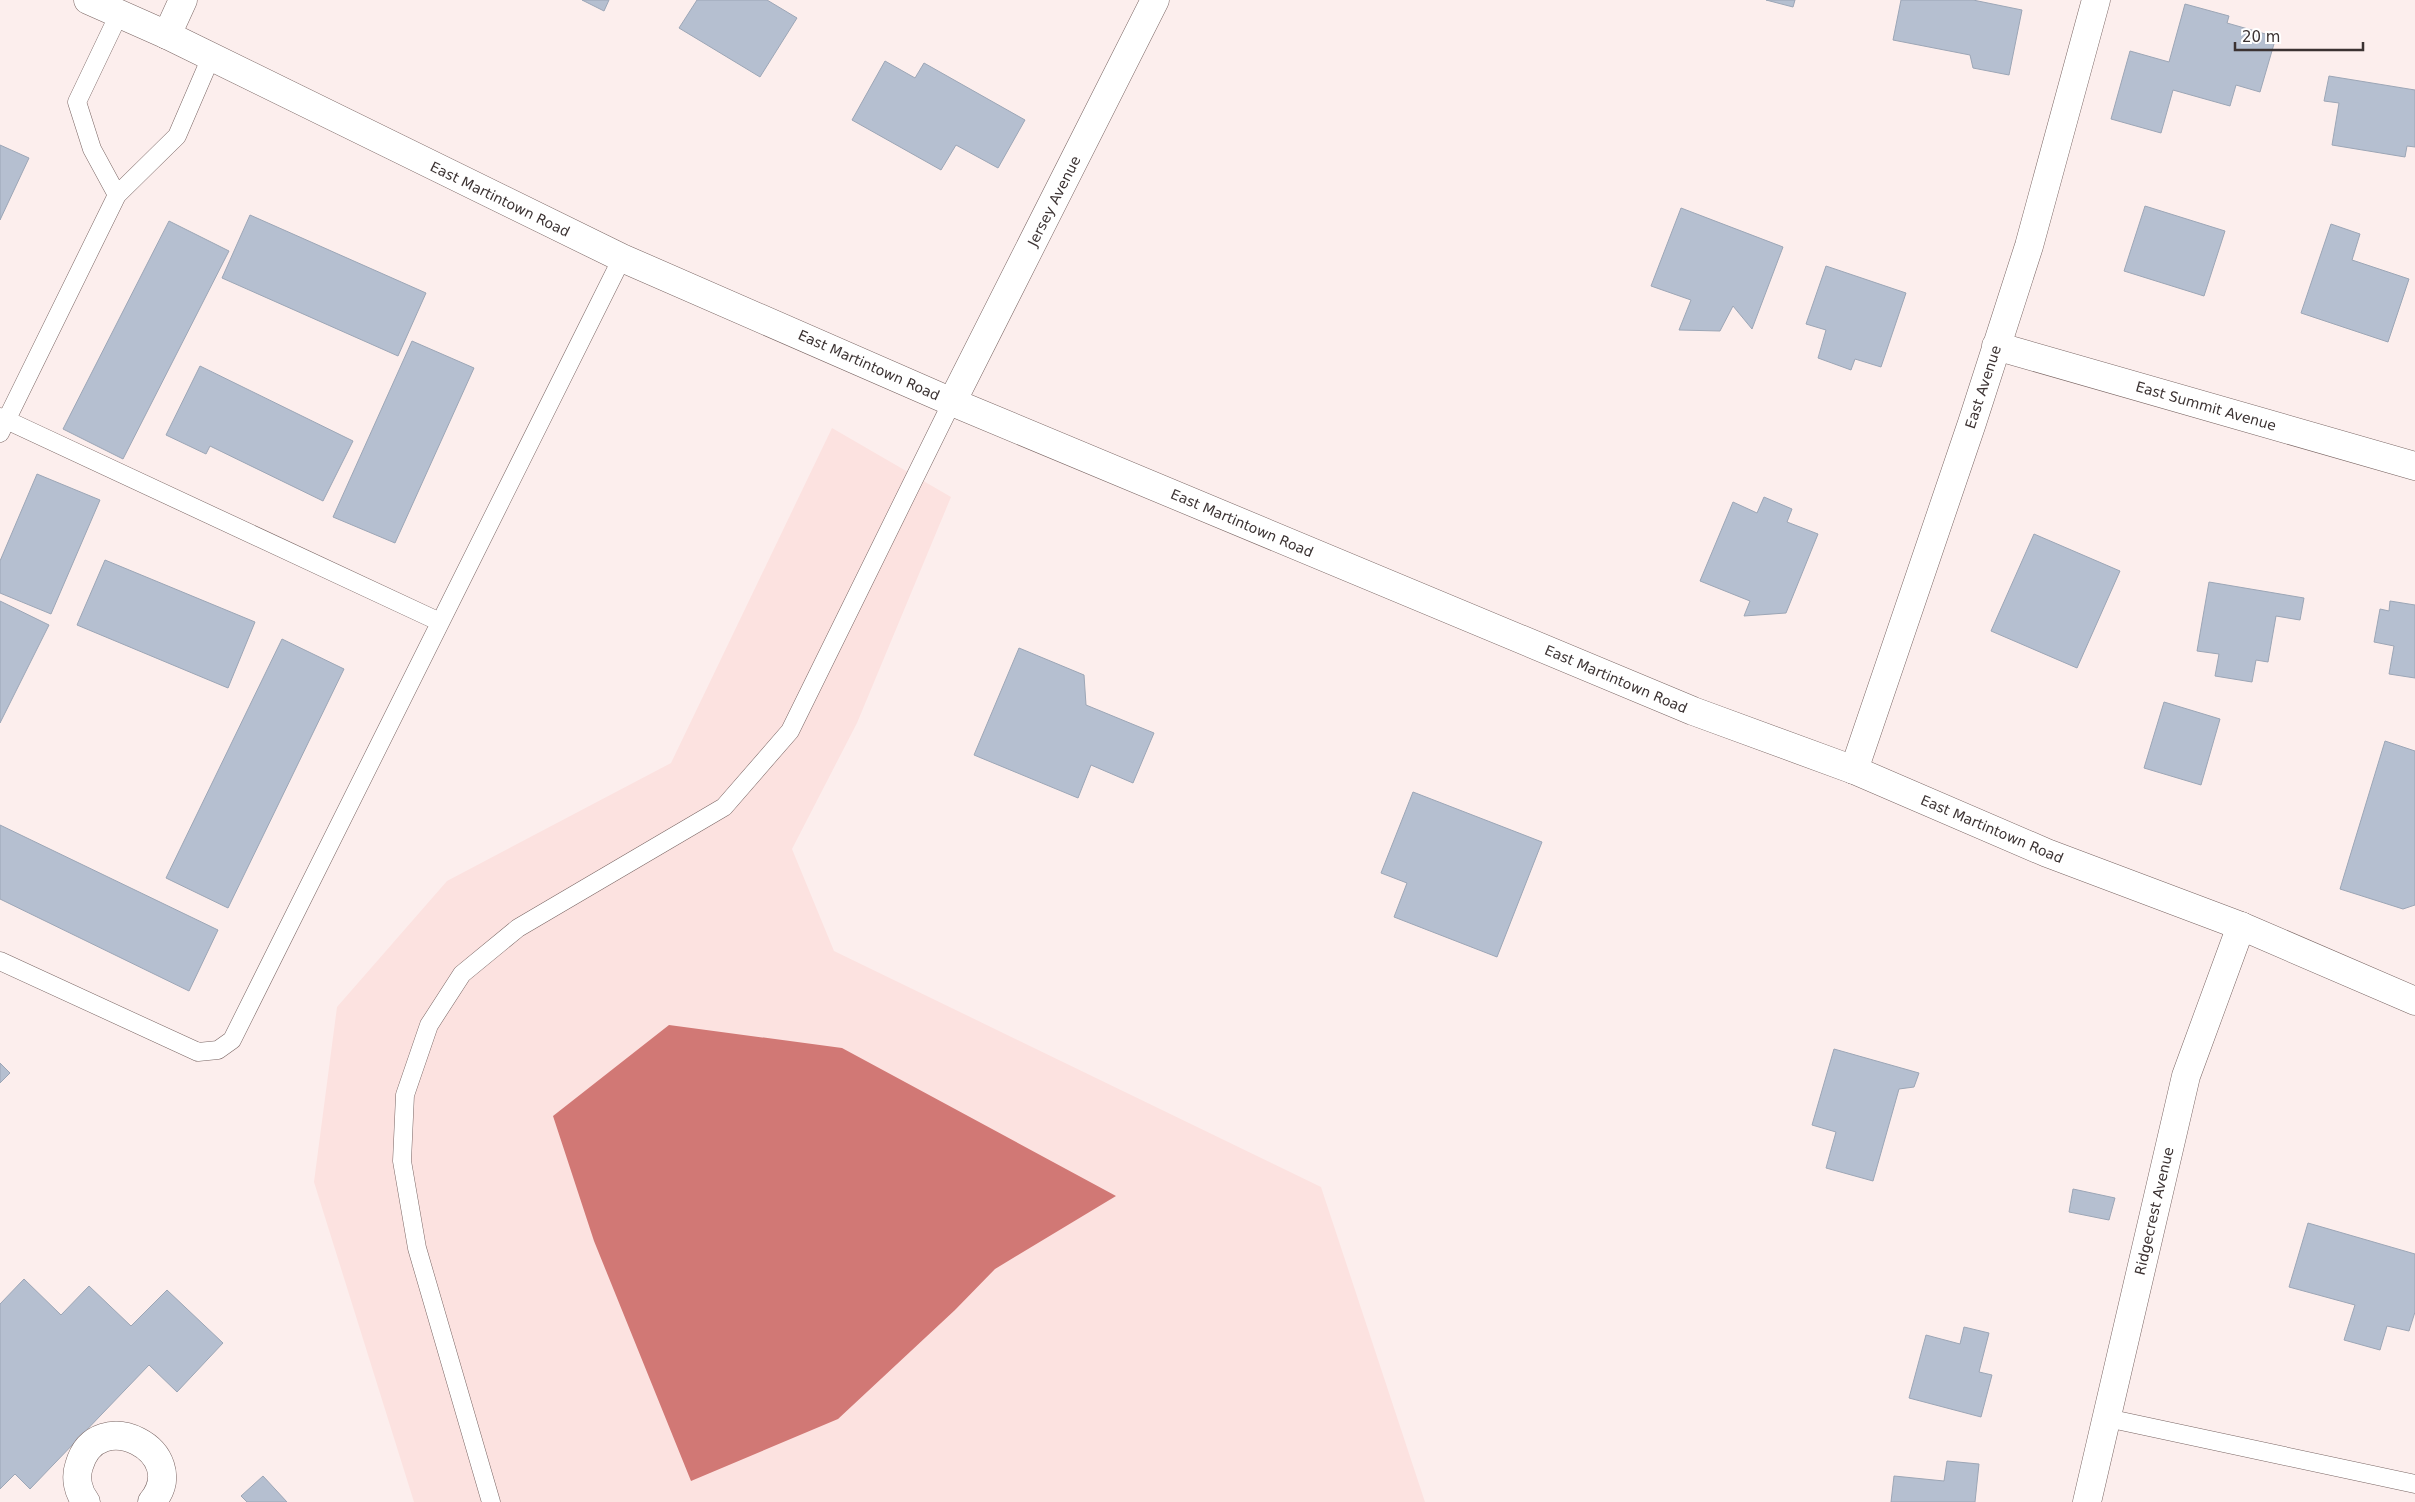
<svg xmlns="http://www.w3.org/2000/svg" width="2415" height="1502" viewBox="0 0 2415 1502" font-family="'DejaVu Sans',sans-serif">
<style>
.built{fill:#fce2e0}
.water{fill:#d17875}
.building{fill:#b5bfd0;stroke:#9ca6b6}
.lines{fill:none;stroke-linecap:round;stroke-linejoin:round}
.lane-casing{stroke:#796563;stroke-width:19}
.street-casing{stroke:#796563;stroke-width:29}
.secondary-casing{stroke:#796563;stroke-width:29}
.lane{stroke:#fff;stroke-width:18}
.street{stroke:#fff;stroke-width:28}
.secondary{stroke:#fff;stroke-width:28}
.labels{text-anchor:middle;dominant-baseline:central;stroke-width:5;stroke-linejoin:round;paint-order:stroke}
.street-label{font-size:14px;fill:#3b3232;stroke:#fff}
</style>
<rect width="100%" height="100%" fill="#fceeed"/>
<!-- built -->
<path class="built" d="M832,428l119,69 -94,226 -65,126 42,102 487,236 104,315h-1011l-100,-320 23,-175 110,-126 224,-118z"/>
<!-- water -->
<path class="water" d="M669,1025l173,23 274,148 -121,73 -40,41 -117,109 -147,62 -97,-240 -41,-125z"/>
<!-- building -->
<path class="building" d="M582,0h27l-5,11z
M697,0h70l30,18 -37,59 -81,-49z
M1766,0h29l-2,7z
M1901,0h72l49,10 -13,65 -36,-7 -3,-13 -77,-15z
M2185,4l44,12 -2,7 49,14 -16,55 -24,-7 -6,21 -57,-16 -12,43 -50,-14 19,-68 39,11z
M885,61l30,17 9,-15 101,57 -27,48 -42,-23 -15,25 -89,-50z
M2329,76l86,14v57l-8,-1 -2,11 -73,-12 7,-42 -15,-2z
M0,145l29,13 -29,62z
M2145,206l80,25 -21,65 -80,-25z
M1681,208l102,39 -31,82 -19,-23 -13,25 -41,-1 12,-30 -40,-14z
M250,215l176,78 -28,63 -176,-78z
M169,221l60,30 -106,208 -60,-30z
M2331,224l29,10 -8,26 57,19 -21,63 -87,-29z
M1826,266l80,27 -25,74 -26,-8 -4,11 -33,-12 8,-28 -20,-6z
M412,341l62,27 -79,175 -62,-26z
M200,366l153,75 -30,60 -113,-55 -4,8 -40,-19z
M37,474l63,26 -49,114 -51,-21v-32z
M1764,497l28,12 -5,13 31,12 -32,79 -42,3 6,-15 -50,-20 33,-79 24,11z
M2034,534l86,37 -43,97 -86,-37z
M105,560l150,62 -27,66 -151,-63z
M2209,582l95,16 -4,22 -24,-4 -8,46 -12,-2 -4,22 -37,-6 4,-22 -22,-3z
M0,601l49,24 -49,98z
M2390,601l25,4v73l-26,-4 5,-28 -20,-4 6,-33 9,2z
M282,639l62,30 -116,239 -62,-30z
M1019,648l65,27 2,30 68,28 -21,50 -42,-18 -13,33 -104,-43z
M2164,702l56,17 -19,66 -57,-17z
M2385,741l30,10v154l-12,4 -63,-20z
M1413,792l129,50 -45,115 -103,-40 13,-34 -26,-10z
M0,825l218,105 -29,61 -189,-92z
M1834,1049l85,24 -5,14 -15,2 -26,92 -47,-13 10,-36 -24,-7z
M0,1063l10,10 -10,10z
M2073,1189l42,9 -6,22 -40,-8z
M2308,1223l107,31v58l-6,19 -22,-5 -7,24 -36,-10 11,-35 -66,-18z
M24,1279l37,36 28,-29 42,40 36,-36 56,53 -46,49 -28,-27 -119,124 -15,-15 -15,15v-185z
M1964,1327l25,6 -10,39 13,3 -11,42 -72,-19 17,-63 34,9z
M1947,1461l32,3 -4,38h-84l3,-26 50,5z
M263,1476l24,26h-40l-6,-6z"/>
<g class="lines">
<!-- lane casing -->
<g class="lane-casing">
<path id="lane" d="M117,195l-25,-46 -15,-47 42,-88
M0,417l440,205
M0,433l117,-238 60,-59 34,-79
M0,961l198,91 20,-2 14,-10 390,-782
M2107,1418l308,66
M491,1502l-74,-254 -15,-87 3,-66 24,-70 33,-51 56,-46 206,-121 66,-76 162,-329"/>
</g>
<!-- street casing -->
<g class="street-casing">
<path id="street" d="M167,35l16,-35
M1996,346l419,120
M952,402l203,-402
M1854,770l118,-347 57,-177 67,-246
M86,1502c-8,-10 -11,-24 -7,-36 18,-64 114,-14 73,36
M2087,1502l99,-426 55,-150"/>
</g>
<!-- secondary casing -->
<g class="secondary-casing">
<path id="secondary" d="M88,0l79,35 455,223 330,144 741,309 161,59 193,83 194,73 174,75"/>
</g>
<!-- lane -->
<use href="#lane" class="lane"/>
<!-- street -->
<use href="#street" class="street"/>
<!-- secondary -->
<use href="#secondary" class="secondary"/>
</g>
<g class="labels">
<!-- street labels -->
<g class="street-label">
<text transform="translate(500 199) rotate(26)">East Martintown Road</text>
<text transform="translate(1054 201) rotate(-63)">Jersey Avenue</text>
<text transform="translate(869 365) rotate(24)">East Martintown Road</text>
<text transform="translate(1983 387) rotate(-72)">East Avenue</text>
<text transform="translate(2206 406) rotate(16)">East Summit Avenue</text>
<text transform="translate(1242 523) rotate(23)">East Martintown Road</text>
<text transform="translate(1616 679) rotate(23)">East Martintown Road</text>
<text transform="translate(1992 829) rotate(23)">East Martintown Road</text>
<text transform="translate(2154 1211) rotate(-77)">Ridgecrest Avenue</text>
</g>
</g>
<!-- scale -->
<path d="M2235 42v8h128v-8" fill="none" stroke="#3b3232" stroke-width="2.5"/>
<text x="2242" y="42" font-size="15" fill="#3b3232" stroke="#ffffff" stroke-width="4" paint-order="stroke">20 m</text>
</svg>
